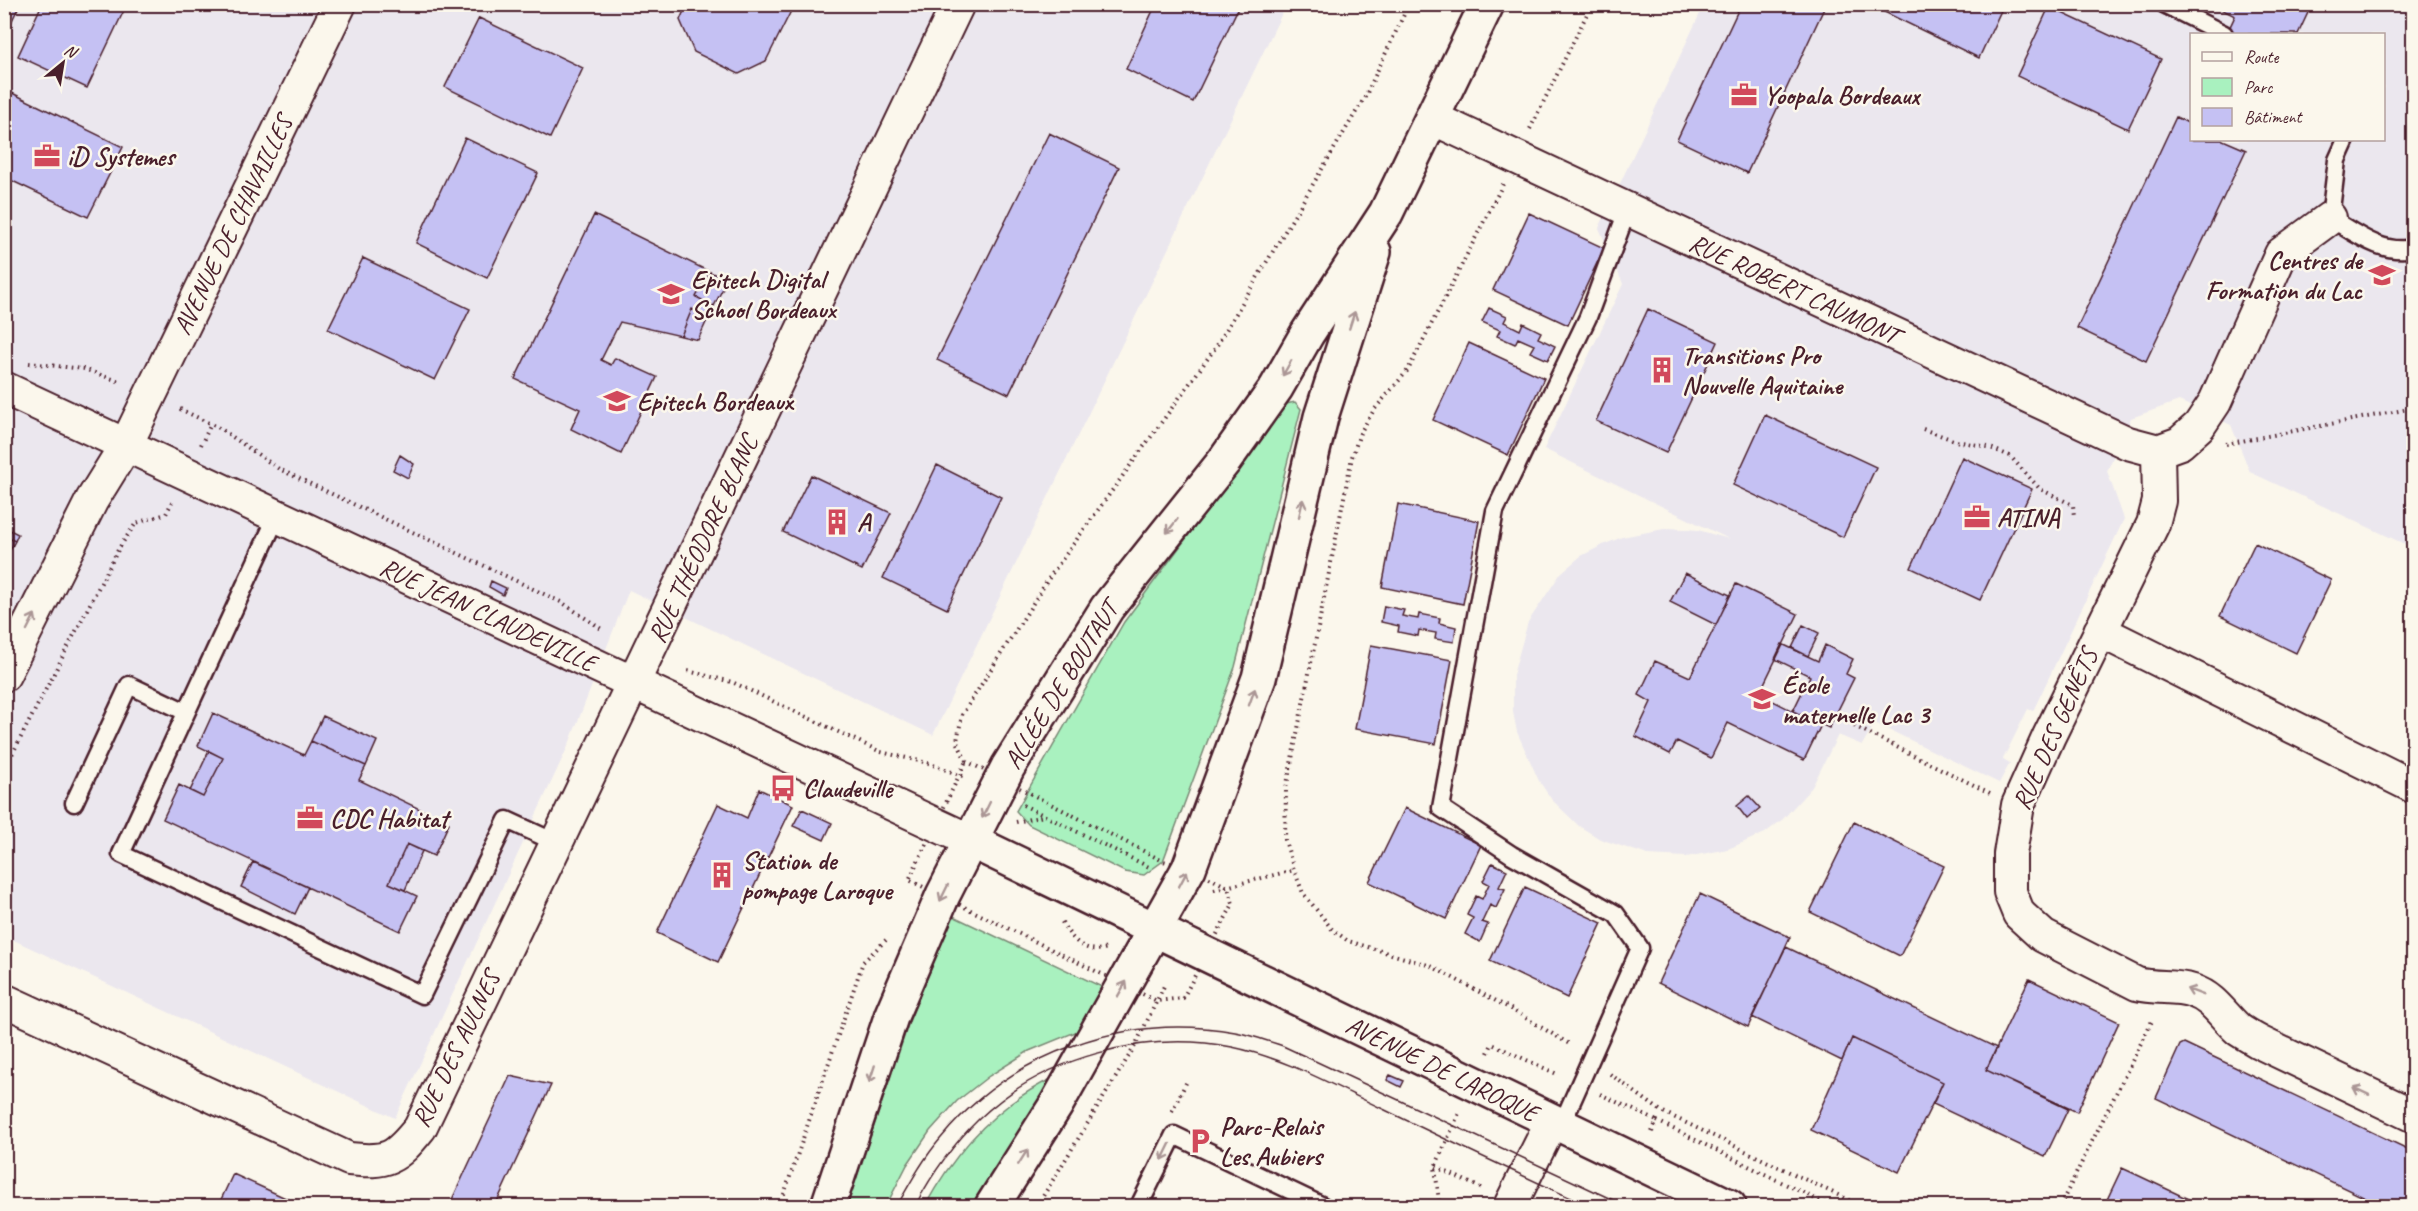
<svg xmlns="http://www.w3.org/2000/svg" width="2418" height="1211" viewBox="0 0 2418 1211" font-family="Caveat,sans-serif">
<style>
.built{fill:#ebe7ee;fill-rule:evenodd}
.green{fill:#a9f1bf;stroke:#7a8875;stroke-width:1.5}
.building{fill:#c5c1f3;stroke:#4a1f2b;stroke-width:1.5}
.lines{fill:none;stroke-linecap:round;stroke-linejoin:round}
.lane-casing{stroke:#4a1f2b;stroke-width:21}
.street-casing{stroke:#4a1f2b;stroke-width:36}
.secondary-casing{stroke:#4a1f2b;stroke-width:38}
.path{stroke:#4a1f2b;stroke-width:4;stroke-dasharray:1.5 4.5;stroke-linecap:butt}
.lane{stroke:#fbf7ec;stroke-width:16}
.street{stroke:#fbf7ec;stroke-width:32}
.secondary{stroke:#fbf7ec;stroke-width:33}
.tram{stroke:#4a1f2b;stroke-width:1.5}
.oneway{stroke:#ab9695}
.labels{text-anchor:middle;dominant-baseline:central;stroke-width:5;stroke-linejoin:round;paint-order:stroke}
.poi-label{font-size:26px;font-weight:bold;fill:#4a1f2b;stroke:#fbf7ec;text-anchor:start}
.street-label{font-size:26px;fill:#4a1f2b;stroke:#fbf7ec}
</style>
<rect width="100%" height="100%" fill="#fbf7ec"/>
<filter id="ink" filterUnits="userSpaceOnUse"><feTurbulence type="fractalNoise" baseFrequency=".0167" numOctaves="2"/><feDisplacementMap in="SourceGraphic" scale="12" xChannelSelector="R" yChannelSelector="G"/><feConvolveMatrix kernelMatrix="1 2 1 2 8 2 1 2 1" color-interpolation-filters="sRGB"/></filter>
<g filter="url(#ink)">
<!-- built -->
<path class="built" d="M5,5h1281l-353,730 -304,-145 -60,154 -174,374 -390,-182z
M1704,5h709v543l-163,-76 -19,-47 -52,-24 -48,17 -24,53 17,48 -91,192 -5,-2 -25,50 7,4 -11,20 -124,-60 -13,22 -24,-10 -26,52 -29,32 -18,14 -37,16 -42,8 -38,-2 -48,-16 -21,-13 -27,-26 -13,-19 -22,-49 -4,-20v-37l15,-53 33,-49 20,-17 22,-11 19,-8 47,-9 29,2 31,9 -185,-90 79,-165 -24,-56zM2192,34h192v106h-192z"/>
<!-- green -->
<path class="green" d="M1295,402l6,7 -66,258 -72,194 -19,14 -19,-3 -96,-47 -13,-14 108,-189 162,-218z
M953,916l149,71 -24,44 -49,20 -40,25 -32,25 -27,30 -23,34 -21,41h-39l63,-187z
M1053,1078l-81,128h-47c30,-55 71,-101 128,-128z"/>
<!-- building -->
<path class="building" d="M4,4h16l-16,33z
M42,4h85l-40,84 -69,-32z
M687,4h100l3,9 -24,48 -27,13 -45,-22 -14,-32z
M1156,4h84l-47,98 -67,-33z
M1741,4h85l-79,169 -70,-33z
M1868,4h136l-25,54z
M2211,4h101l-14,30h-64l-6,-3 7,-15z
M2049,7l112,52 -33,70 -111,-53z
M479,18l104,50 -33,70 -105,-51z
M10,92l113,55 -35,70 -84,-40v-73z
M2176,117l16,8v15h31l23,10 -100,211 -69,-33z
M1049,133l70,34 -110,227 -72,-34z
M465,138l73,35 -51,105 -71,-35z
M1529,213l75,35 -36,77 -75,-35z
M594,215l116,57 -14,25 18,9 -6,12 -16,-9 -11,27 -61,-14 -19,38 10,5 4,-7 42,19 -36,77 -50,-25 9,-20 -65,-30z
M363,258l107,51 -35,71 -107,-51z
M710,272l17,8 -13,26 -18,-9z
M1489,308l18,8 -3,6 16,8 3,-7 18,9 -3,6 17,8 -7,14 -18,-8 4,-7 -16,-7 -3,6 -18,-8 3,-6 -18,-8z
M692,309l16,9 -10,22 -17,-4z
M1648,309l70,33 -52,111 -70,-32z
M1469,343l75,35 -36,77 -75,-35z
M1765,415l111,52 -33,70 -110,-52z
M400,455l14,9 -6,14 -15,-8z
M1962,457l70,32 -52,111 -69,-32z
M937,465l64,32 -54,112 -64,-31z
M811,475l80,38 -29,57 -79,-38z
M1398,504l81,17 -16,83 -81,-17z
M4,527l14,7 -3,7 -11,-5z
M4,536l11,5 -11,20z
M2255,543l76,37 -35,73 -76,-37z
M1685,573l45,22 -14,30 -46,-23z
M491,581l15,7 -3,7 -14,-8z
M1736,584l62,30 -39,80 62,31 -17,35 -76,-37 -17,35 -34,-17 -7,13 -35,-18 16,-34 -12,-7 16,-34 35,16z
M1384,606l20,4 -2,6 16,3 1,-5 21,4 -1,5 17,4 -2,15 -19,-3 1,-6 -17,-3 -1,6 -20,-4 1,-6 -18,-4z
M1803,625l16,8 -11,23 -16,-8z
M1782,644l36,17 7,-16 28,14 -7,15 8,4 -25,50 -36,-17 17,-35 -35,-17z
M1371,645l81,15 -16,84 -81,-15z
M213,713l91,42 7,-14 55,25 -7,14 90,43 -15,33 -27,-12 -18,39 28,13 -17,35 -237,-112 16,-34 24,12 20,-39 -25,-12z
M323,716l54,25 -11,25 -55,-25z
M209,751l14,7 -20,39 -13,-6z
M759,789l34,16 -75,157 -61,-29 61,-129 29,14z
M1749,796l11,12 -13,11 -10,-13z
M1405,808l76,37 -35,74 -77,-37z
M802,809l30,14 -8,17 -31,-14z
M1854,822l90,44 -44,90 -90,-44z
M407,844l15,7 -17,39 -16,-7z
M253,862l55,25 -13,27 -54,-27z
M1492,863l15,7 -8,17 6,2 -9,19 -6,-3 -8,17 6,2 -8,18 -15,-8 8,-16 -6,-3 9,-19 6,3 7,-15 -6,-3z
M1525,887l77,36 -35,75 -77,-37z
M1700,894l90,43 -42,90 -90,-44z
M1786,947l211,101 -11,22 82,39 -23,48 -112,-53 10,-22 -91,-44 -10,23 -90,-44z
M2029,979l90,43 -42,90 -91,-42z
M1852,1038l91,44 -44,90 -88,-42z
M2184,1043l230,109v54h-32l-226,-108 24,-53z
M1390,1075l14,6 -3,6 -14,-7z
M510,1076l41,9 -56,121h-46z
M2122,1168l11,5 70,33h-99z
M233,1174l70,32h-85z"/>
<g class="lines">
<!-- lane casing -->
<g class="lane-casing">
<path id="lane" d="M2164,4l60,30
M2346,140l-9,20 -7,58c27,16 52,37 84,30
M277,516l-156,338 301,141 85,-175 50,23
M74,803l55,-118 57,27
M1561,1126l79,-178 -24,-34 -104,-59 -71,-47 54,-297 93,-194 39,-106
M1139,1206l35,-71 149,71"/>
</g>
<!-- street casing -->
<g class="street-casing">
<path id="street" d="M1432,118l696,325 30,8
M4,388l967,453
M2158,451l1,50 -6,23 -104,212 -31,69 -8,49v38l9,22 24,22 94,48c19,5 38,1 56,7 21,7 30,25 46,39 6,4 13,8 20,12l155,74
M2158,451l22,-8 19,-17 16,-24 66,-148 49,-36
M2100,631l314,156
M4,675l88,-175 34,-55 214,-441
M4,1000l345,159c39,4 46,0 71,-31l538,-1124
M1510,1206l42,-85"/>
</g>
<!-- secondary casing -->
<g class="secondary-casing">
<path id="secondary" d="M971,841l758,365
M828,1206l64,-192 51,-119 65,-128 99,-159 118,-148 51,-72 31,-54 79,-121 101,-209
M992,1206l64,-101 133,-237 70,-190 62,-261 53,-165"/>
</g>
<!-- path -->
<path class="path" d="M1530,129l62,-125
M1503,184l-95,186 -34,40 -14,23 -8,24 -66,332 -1,51 9,30 9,23 29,36 16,12 83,25 78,42 62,37
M29,363l55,6 37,13
M180,409l41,20 58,40 284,134 40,27
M1923,429l33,12 32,6 22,9 30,33 33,16 1,12
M2226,444l188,-36
M201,445l10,-21
M688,671l44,11 149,70 47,11 37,14
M1854,726l136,67
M966,761l-9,-20 5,-26 89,-140 165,-228 149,-250 44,-93
M966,761l197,100 26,7 39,19 5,17 -50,94 -26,3 -248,-121z
M4,770l115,-222 17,-25 30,-9 6,-12
M1023,805l128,63
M1016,822l28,-6
M1214,890l80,-20
M1062,922c9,17 23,33 45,26
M1488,1053l4,-9 65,30
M1610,1074l51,37 200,95
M1600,1094l57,27
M1172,1111l15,-30
M1652,1132l5,-11 173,85
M1436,1167l47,22
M780,1206l83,-244 24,-23
M1037,1206l98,-160 30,-62
M1437,1206l2,-5 -4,-34 25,-56
M2060,1206l93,-187"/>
<!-- lane -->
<use href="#lane" class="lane"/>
<!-- street -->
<use href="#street" class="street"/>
<!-- secondary -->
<use href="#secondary" class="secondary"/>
<!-- tram -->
<path class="tram" d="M897,1206c13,-23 26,-47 44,-68 72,-87 184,-125 294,-106 16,3 33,9 48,14l343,160
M915,1206c17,-32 37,-61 64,-87 64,-62 166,-89 253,-72 53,11 102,39 151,62 68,33 136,65 205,97"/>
</g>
<!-- one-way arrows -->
<defs><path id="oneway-shaft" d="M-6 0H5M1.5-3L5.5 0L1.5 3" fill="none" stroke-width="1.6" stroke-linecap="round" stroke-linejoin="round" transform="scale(1.5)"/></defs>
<g class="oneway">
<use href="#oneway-shaft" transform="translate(1352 320) rotate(-72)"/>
<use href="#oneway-shaft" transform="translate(1287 368) rotate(120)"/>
<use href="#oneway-shaft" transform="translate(1301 508) rotate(-77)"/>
<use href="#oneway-shaft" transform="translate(1172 526) rotate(128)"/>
<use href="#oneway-shaft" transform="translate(31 622) rotate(-63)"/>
<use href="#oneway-shaft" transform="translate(1252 697) rotate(-70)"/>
<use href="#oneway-shaft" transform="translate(986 810) rotate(116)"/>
<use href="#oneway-shaft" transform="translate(1183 879) rotate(-62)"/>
<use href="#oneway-shaft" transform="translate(944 893) rotate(116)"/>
<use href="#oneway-shaft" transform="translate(1122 989) rotate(-60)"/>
<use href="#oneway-shaft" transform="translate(2195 992) rotate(-159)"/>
<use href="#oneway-shaft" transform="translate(872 1074) rotate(108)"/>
<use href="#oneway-shaft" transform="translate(2361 1091) rotate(-155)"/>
<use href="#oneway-shaft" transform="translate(1166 1152) rotate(116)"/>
<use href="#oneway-shaft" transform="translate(1023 1157) rotate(-58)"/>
</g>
</g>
<!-- icons -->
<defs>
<g id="office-bare" transform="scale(2.07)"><path d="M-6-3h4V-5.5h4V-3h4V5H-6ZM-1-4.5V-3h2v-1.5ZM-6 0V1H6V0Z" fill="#d1495b" stroke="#fbf7ec" stroke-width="2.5" paint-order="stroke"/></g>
<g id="university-bare" transform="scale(2.07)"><path d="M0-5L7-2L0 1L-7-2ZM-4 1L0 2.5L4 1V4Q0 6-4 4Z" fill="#d1495b" stroke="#fbf7ec" stroke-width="2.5" paint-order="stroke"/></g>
<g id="building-bare" transform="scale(2.07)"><path d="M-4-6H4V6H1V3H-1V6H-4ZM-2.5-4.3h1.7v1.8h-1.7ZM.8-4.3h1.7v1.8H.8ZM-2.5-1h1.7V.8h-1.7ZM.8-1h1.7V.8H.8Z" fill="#d1495b" stroke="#fbf7ec" stroke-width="2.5" paint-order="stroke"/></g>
<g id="school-bare" transform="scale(2.07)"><path d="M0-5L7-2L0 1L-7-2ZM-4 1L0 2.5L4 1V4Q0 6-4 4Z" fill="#d1495b" stroke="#fbf7ec" stroke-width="2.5" paint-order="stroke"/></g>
<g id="bus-bare" transform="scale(2.07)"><path d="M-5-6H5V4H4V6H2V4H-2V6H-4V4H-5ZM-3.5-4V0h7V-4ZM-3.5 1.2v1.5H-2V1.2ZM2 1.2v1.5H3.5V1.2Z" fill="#d1495b" stroke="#fbf7ec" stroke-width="2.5" paint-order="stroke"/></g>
<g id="parking-bare" transform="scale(2.07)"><path d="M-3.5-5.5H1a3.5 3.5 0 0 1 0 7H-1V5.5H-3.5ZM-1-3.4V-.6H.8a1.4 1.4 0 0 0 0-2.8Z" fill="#d1495b" stroke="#fbf7ec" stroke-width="2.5" paint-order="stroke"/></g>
</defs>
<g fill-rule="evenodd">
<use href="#office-bare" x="1744" y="95"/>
<use href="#office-bare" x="47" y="156"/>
<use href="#university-bare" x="2382" y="275"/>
<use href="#university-bare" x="671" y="294"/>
<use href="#building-bare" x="1662" y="370"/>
<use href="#university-bare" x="617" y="401"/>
<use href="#office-bare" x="1977" y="517"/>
<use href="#building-bare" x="837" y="522"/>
<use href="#school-bare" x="1762" y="699"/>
<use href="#bus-bare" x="783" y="788"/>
<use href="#office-bare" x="310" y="818"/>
<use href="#building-bare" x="722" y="875"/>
<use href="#parking-bare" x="1200" y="1141"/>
</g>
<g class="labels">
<!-- poi labels -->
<g class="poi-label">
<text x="1764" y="95">Yoopala Bordeaux</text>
<text x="67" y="156">iD Systemes</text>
<text x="2362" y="260" text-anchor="end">Centres de<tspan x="2362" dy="30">Formation du Lac</tspan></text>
<text x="691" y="279">Epitech Digital<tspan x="691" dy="30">School Bordeaux</tspan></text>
<text x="1682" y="355">Transitions Pro<tspan x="1682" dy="30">Nouvelle Aquitaine</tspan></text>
<text x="637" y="401">Epitech Bordeaux</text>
<text x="1997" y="517">ATINA</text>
<text x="857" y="522">A</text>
<text x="1782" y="684">École<tspan x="1782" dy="30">maternelle Lac 3</tspan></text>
<text x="803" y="788">Claudeville</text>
<text x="330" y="818">CDC Habitat</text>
<text x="742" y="860">Station de<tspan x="742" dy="30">pompage Laroque</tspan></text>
<text x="1220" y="1126">Parc-Relais<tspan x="1220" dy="30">Les Aubiers</tspan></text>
</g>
<!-- street labels -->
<g class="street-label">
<text transform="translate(233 225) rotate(-64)">AVENUE DE CHAVAILLES</text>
<text transform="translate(1794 289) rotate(25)">RUE ROBERT CAUMONT</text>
<text transform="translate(703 539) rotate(-65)">RUE THÉODORE BLANC</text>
<text transform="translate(488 615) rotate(25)">RUE JEAN CLAUDEVILLE</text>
<text transform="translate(1061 685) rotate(-58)">ALLÉE DE BOUTAUT</text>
<text transform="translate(2055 729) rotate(-66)">RUE DES GENÊTS</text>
<text transform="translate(456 1049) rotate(-64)">RUE DES AULNES</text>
<text transform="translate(1442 1069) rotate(26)">AVENUE DE LAROQUE</text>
</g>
</g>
<!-- margin -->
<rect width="2418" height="1211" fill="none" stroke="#fbf7ec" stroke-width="24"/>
<rect x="12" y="12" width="2394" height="1187" fill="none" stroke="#4a1f2b" stroke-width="2" filter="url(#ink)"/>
<!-- legend -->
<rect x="2190" y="33" width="195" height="108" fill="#fbf7ec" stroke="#b4a19f" stroke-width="1.5"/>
<rect x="2202" y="52" width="30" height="9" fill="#fbf7ec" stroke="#b4a19f" stroke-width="1.5"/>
<text x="2244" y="63" font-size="18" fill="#4a1f2b">Route</text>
<rect x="2202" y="78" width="30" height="18" fill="#a9f1bf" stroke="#b4a19f" stroke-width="1.5"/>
<text x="2244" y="93" font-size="18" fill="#4a1f2b">Parc</text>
<rect x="2202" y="108" width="30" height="18" fill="#c5c1f3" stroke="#b4a19f" stroke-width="1.5"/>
<text x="2244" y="123" font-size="18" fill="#4a1f2b">Bâtiment</text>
<!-- north arrow -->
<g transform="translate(63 63) rotate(30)" stroke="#fbf7ec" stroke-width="4.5" paint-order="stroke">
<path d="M0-4.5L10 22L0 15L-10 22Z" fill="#4a1f2b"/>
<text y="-9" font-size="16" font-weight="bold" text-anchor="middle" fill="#4a1f2b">N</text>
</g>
</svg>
